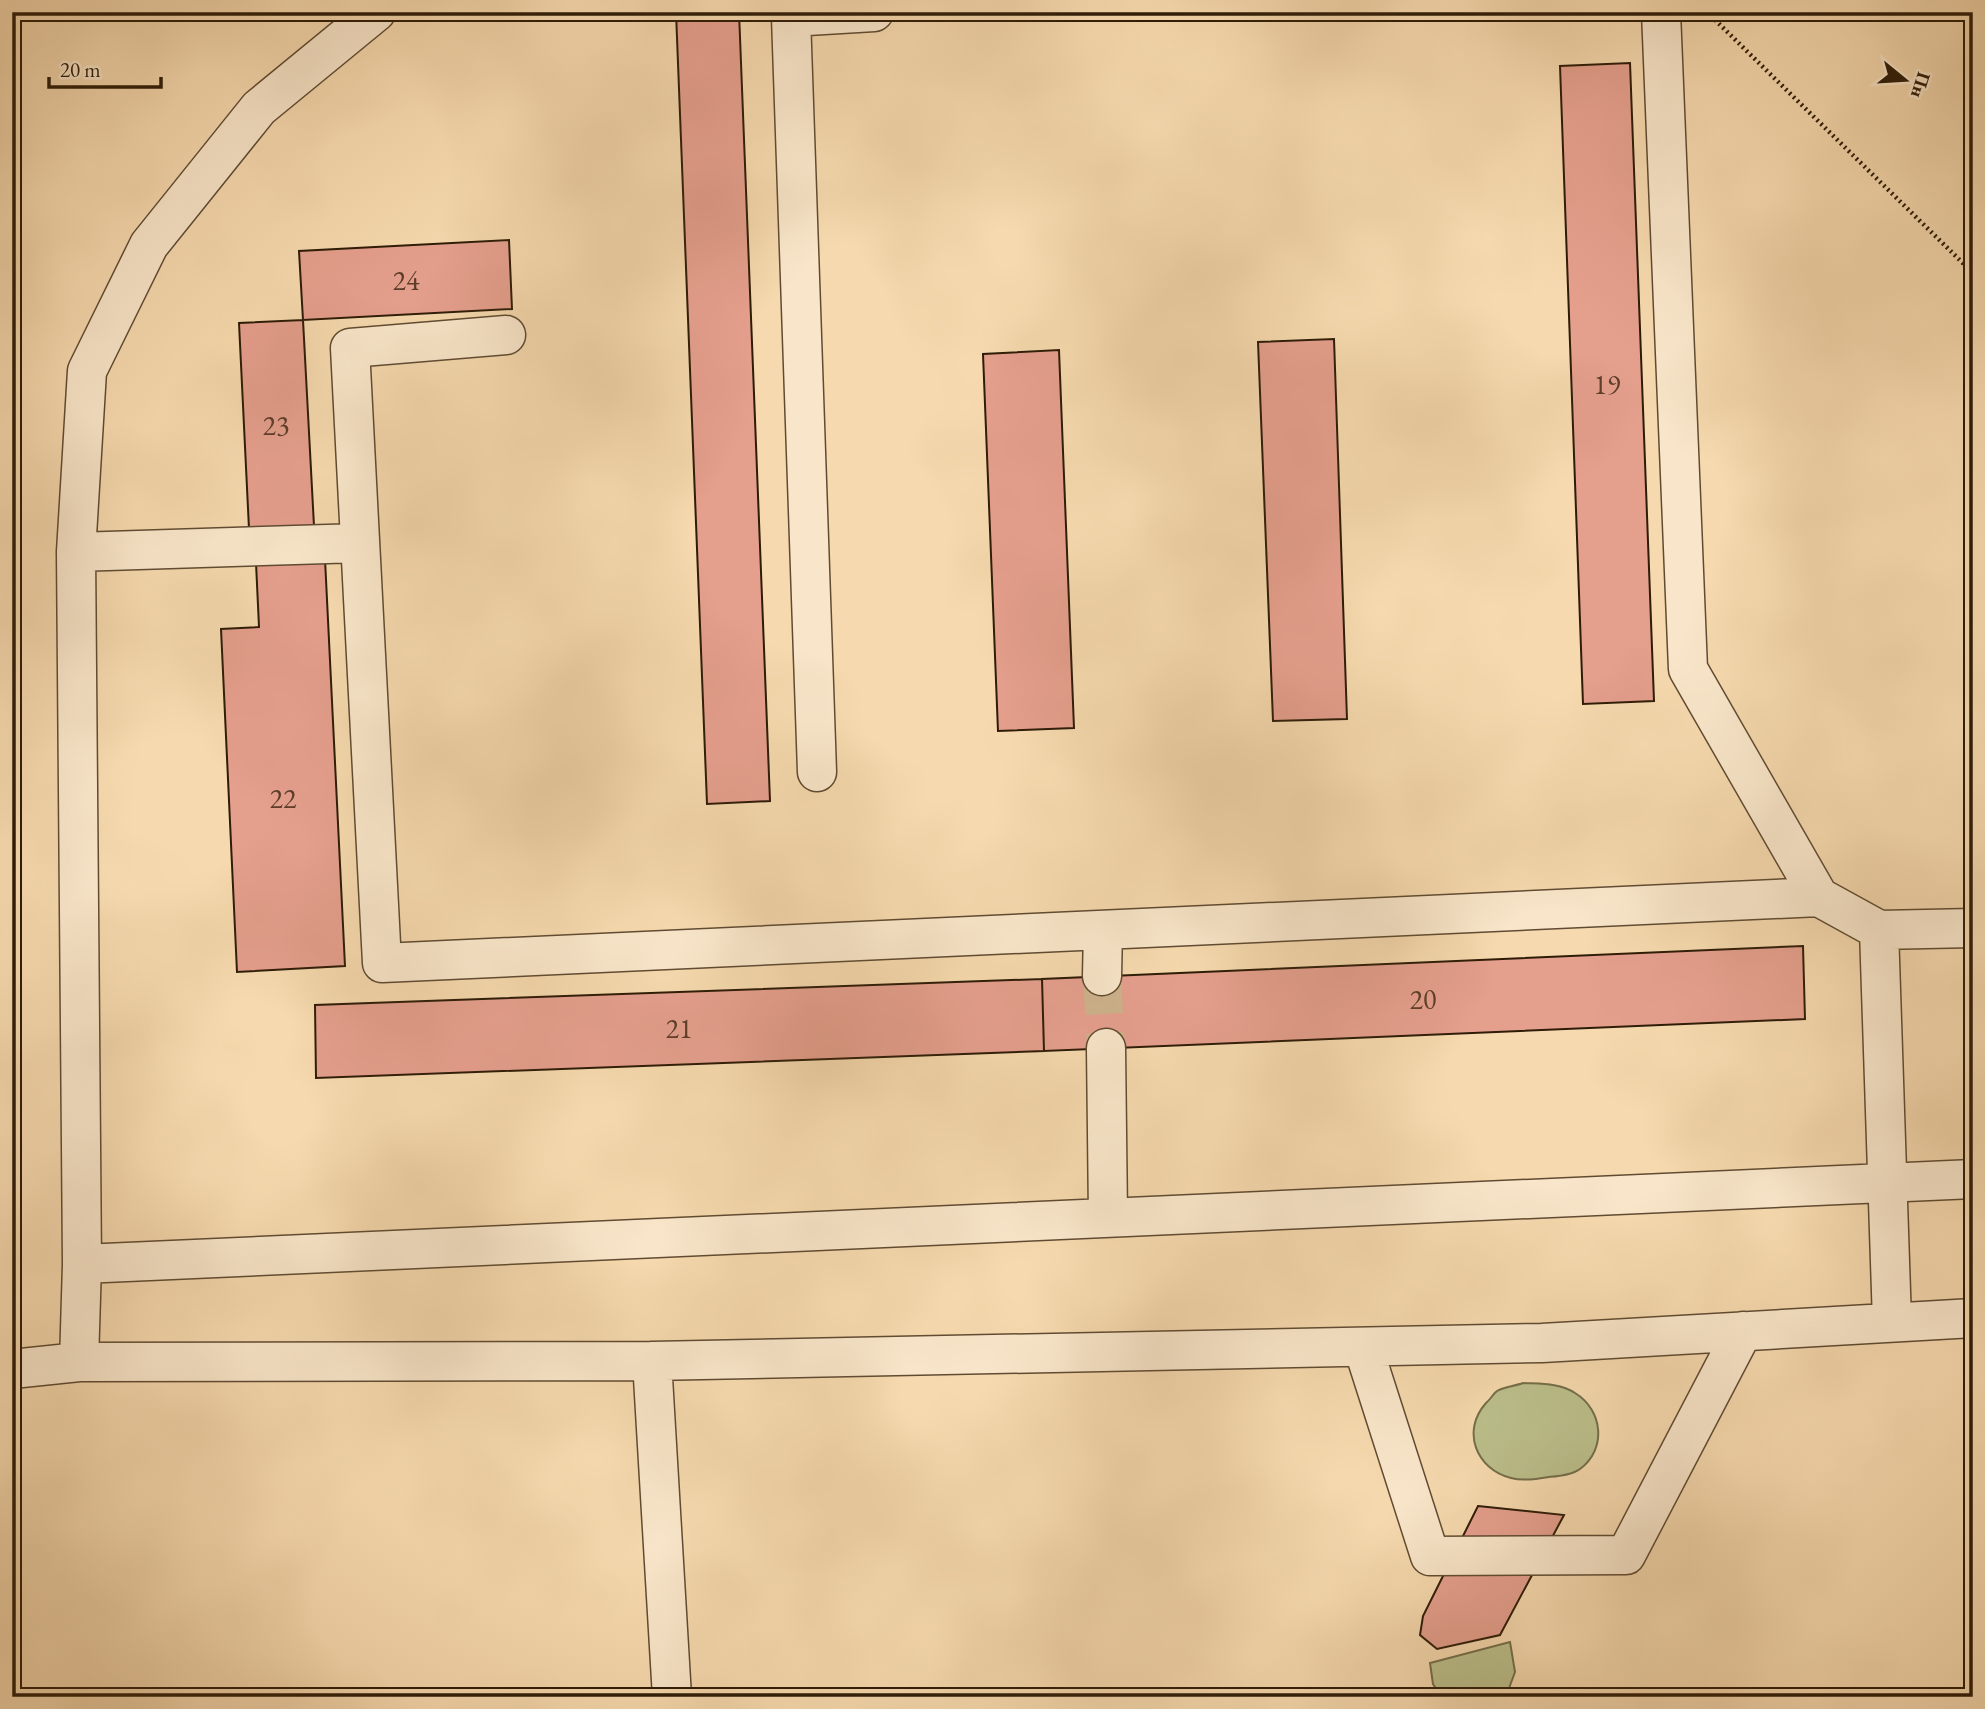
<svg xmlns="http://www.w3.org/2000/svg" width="1985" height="1709" viewBox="0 0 1985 1709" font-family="'EB Garamond',serif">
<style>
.green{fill:#bbbf8b;stroke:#746e4a;stroke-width:2}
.building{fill:#e59f8d;stroke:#2e1c08;stroke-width:2}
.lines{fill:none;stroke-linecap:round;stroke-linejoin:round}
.minor-tunnel{stroke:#ceb38d;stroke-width:38;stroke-dasharray:38 19;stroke-linecap:butt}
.minor-casing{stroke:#604b32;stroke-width:41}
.path{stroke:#2e1c08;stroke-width:4.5;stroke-dasharray:2 3.5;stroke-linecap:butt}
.minor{stroke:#f9e6ca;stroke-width:38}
.labels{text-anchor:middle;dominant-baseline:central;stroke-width:6;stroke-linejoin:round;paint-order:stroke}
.number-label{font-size:28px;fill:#5c3d29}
</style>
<rect width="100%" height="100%" fill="#f6d9ae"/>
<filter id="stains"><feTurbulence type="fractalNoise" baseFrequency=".00286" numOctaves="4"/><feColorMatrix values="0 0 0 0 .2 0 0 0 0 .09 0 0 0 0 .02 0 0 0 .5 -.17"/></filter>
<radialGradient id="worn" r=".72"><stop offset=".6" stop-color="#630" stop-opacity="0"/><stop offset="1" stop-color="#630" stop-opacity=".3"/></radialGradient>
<!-- green -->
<path class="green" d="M1523,1383c18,1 37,0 52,10 28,17 32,56 5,76 -8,6 -21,7 -31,8 -11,2 -27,4 -38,1 -35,-9 -50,-47 -25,-75 4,-3 7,-9 11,-12 7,-4 18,-5 26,-8z
M1510,1642l5,30 -7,19 -8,6h-58l-9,-13 -3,-21z"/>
<!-- building -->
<path class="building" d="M676,12h63l31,789 -63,3z
M1630,63l24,638 -71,3 -23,-638z
M509,240l3,69 -209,11 -4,-69z
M303,320l11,206 -65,3 -10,-206z
M1334,339l13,380 -74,2 -15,-379z
M1059,350l15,378 -76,3 -15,-377z
M325,559l20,407 -108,6 -16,-343 38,-2 -3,-64z
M1803,946l2,73 -761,32 -2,-72z
M1042,979l2,72 -728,27 -1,-73z
M1478,1506l86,9 -64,120 -63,14 -17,-14 3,-19z"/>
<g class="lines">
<!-- minor-tunnel -->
<path class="minor-tunnel" d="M1102,976l4,72"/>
<!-- minor casing -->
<g class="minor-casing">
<path id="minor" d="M1661,12l27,657 131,228 60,33
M506,335l-156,13 32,615 1437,-66
M76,552l284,-9
M817,772l-26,-755 83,-5
M1102,976l1,-46
M1106,1048l2,169
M82,1264l1891,-85
M1892,1322l-13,-392 94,-2
M1363,1347l67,209 196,-1 117,-224
M652,1361l20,336
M79,1362l3,-98 -6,-712 11,-181 62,-126 110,-137 117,-96
M12,1369l67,-7 573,-1 890,-18 431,-25"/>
</g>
<!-- path -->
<path class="path" d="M1707,12l266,261"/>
<!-- minor -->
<use href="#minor" class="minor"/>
</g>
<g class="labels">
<!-- number labels -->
<g class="number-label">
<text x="406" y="280">24</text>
<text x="1607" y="384">19</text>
<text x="276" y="425">23</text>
<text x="283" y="798">22</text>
<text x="1423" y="999">20</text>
<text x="679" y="1028">21</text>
</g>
</g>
<!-- margin -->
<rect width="1985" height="1709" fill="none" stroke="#f6d9ae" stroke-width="42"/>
<rect x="14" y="14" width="1957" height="1681" fill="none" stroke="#2e1c08" stroke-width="3.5"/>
<rect x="21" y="21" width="1943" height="1667" fill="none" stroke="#2e1c08" stroke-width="2"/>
<!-- north arrow -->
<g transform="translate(1905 80) rotate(108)" stroke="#f9e6ca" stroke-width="5" paint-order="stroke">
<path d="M0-5L12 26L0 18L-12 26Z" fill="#2e1c08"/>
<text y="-10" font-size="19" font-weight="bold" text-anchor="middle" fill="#2e1c08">Пн</text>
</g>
<!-- scale -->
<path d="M49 77v10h112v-10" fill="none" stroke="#2e1c08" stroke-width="3.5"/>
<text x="60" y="77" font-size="21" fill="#2e1c08" stroke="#f9e6ca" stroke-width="5" paint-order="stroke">20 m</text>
<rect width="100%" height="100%" filter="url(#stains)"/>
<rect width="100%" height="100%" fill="url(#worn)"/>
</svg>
